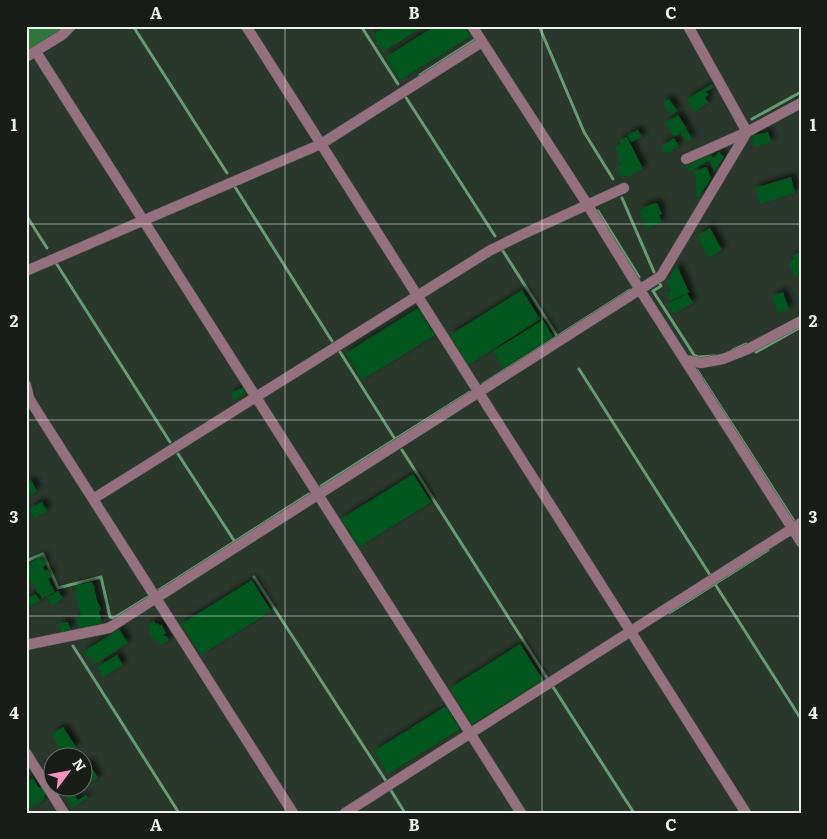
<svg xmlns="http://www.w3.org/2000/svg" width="827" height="839" viewBox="0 0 827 839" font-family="Literata,serif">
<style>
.water{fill:#2f753d;stroke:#679b72}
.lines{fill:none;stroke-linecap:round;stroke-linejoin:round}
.stream{stroke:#679b72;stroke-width:3}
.building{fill:#05561f;filter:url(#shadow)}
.minor-casing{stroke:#49554a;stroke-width:11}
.minor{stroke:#95707f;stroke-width:10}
.grid{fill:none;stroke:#ebf3ec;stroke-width:1;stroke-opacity:0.55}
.neatline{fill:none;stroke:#ebf3ec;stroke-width:2}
.grid-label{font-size:16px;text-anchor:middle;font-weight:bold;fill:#ebf3ec}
</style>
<defs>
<filter id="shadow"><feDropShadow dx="4.5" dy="-4.5" stdDeviation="2.5" flood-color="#0009"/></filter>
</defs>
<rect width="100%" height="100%" fill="#2a372b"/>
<!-- water -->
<path class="water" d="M26,26h41l-41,28z"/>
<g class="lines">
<!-- stream -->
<path class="stream" d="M133,26l94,147
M361,26l37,58
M539,26l45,106 29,47
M420,75l56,-36
M405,96l90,140
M752,119l49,-27
M235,187l97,154
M622,198l32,74
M598,211l41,66
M26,215l21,33
M503,251l54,85
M56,263l114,179
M660,284l1,2 -8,5 41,64 4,2 17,-1
M733,350l13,-6
M340,352l55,87
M756,352l45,-25
M579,369l131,206
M697,370l97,151
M483,384l147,-94
M402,450l145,228
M178,454l57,88
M321,486l149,-94
M26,561l17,-7 15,34 43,-11 9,40 4,1 34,-21
M254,577l132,204
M715,584l86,135
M159,590l150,-96
M669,613l99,-63
M73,646l106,167
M553,687l81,126
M390,789l15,24"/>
</g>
<!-- building -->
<path class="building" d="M386,26h37l-40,26 -11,-17z
M435,26h30l6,10 -71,44 -14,-23z
M712,84l2,3 -8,5 3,3 -4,2 3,6 -14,9 -7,-13z
M669,99l8,12 -6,4 -8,-13z
M678,115l9,14 -13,8 -9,-14z
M638,130l4,7 -11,5 -4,-7z
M687,130l5,9 -6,3 -5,-8z
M768,132l3,10 -16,5 -3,-11z
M627,137l16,32 -15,8 -1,-2 -5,3 -5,-12 4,-2 -3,-6 2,-1 -5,-10 6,-2 -2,-4z
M674,138l5,8 -13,8 -5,-8z
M719,152l5,5 -10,15 -4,-10z
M711,154l2,4 -24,14 -3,-6z
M707,167l4,11 -12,19 -4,-2 2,-3 -2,-8 2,-1 -3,-12z
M791,177l4,16 -35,11 -5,-16z
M655,203h2l5,11 -3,1 3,7 -16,7 -7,-17 4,-2 -1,-2z
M710,228l12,22 -13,8 -10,-18 1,-1 -2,-4z
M801,252v22l-6,3 -7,-15 6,-3 -2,-3z
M677,266l12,26 -19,9 -4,-8 5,-2 -5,-10 6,-3 -2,-2z
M522,290l18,29 -72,46 -18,-30z
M783,292l6,17 -11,4 -6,-17z
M687,293l6,10 -20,11 -5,-10z
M418,308l17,27 -73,45 -16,-27z
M543,320l10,17 -50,31 -10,-17z
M243,387l3,6 -12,7 -4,-6z
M413,474l18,28 -72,45 -18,-28z
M31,480l6,11 -11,6v-15z
M42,502l5,9 -13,7 -5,-9z
M42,556l4,9 -3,2 2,4 2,-2 5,8 -4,2 7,13 -13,6 -3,-5 -1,1 -5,-12 -2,1 -5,-9v-9z
M252,580l19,31 -70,44 -20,-31z
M92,582l3,6h-1l4,16 1,-1 2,7 -2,1 3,12 -23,6 -3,-11 5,-2 -7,-30z
M58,591l5,7 -11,8 -5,-8z
M36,594l4,7 -11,6 -3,-8z
M154,621l2,3 2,-1 2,3 2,-1 4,8 -3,2 1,2 2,-1 3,4 -8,5 -3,-4h-1l-2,-3 -2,1 -4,-7 1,-1 -3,-5z
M62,622l1,1 5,-1 3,8 -10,3 -2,-10z
M119,629l9,14 -33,21 -5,-8 -3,1 -3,-5 2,-2z
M520,644l23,36 -71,44 -22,-36z
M117,655l6,10 -20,12 -6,-10z
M446,706l14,23 -72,45 -14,-23z
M63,727l13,20 -12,7 -4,-8 -2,1 -2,-3 1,-1 -5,-9z
M88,762l10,16 -10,7 -6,-9v-11z
M33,778l6,10 3,-2 5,8 -3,2 1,3 -14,9 -1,-2 -4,2v-26z
M74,794l4,6 8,-5 2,3 -16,10 -5,-9z"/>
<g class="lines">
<!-- minor casing -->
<g class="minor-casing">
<path id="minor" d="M246,26l500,787
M472,26l115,178 53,86 161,252
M688,26l59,106
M36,52l485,761
M26,57l36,-22 9,-9
M686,159l61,-27 54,-29
M26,271l295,-127 161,-102
M685,360l16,3 22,-4 25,-10 53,-28
M26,385l3,13 4,7 260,408
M93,499l396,-248 30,-15 105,-48
M26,645l83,-17 552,-352 86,-144
M26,753l38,60
M345,813l456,-290"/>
</g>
<!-- minor -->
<use href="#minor" class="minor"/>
</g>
<!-- grid -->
<path class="grid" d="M285,26v787M542,26v787M26,224h775M26,420h775M26,616h775"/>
<!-- border -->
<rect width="827" height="839" fill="none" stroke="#171c17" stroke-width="55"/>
<!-- north arrow -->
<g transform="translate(68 772) rotate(58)"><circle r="24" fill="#171c17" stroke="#6c726c"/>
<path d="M0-4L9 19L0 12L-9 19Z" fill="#fc8fc1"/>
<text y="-8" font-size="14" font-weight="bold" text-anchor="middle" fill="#ebf3ec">N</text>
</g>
<rect x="28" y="28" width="772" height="784" class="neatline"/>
<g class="grid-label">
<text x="156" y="19">A</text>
<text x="414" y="19">B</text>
<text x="671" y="19">C</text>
<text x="14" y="131">1</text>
<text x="813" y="131">1</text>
<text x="14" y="327">2</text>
<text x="813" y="327">2</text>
<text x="14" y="523">3</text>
<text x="813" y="523">3</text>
<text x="14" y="719">4</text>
<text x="813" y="719">4</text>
<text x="156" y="831">A</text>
<text x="414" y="831">B</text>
<text x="671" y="831">C</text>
</g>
</svg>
